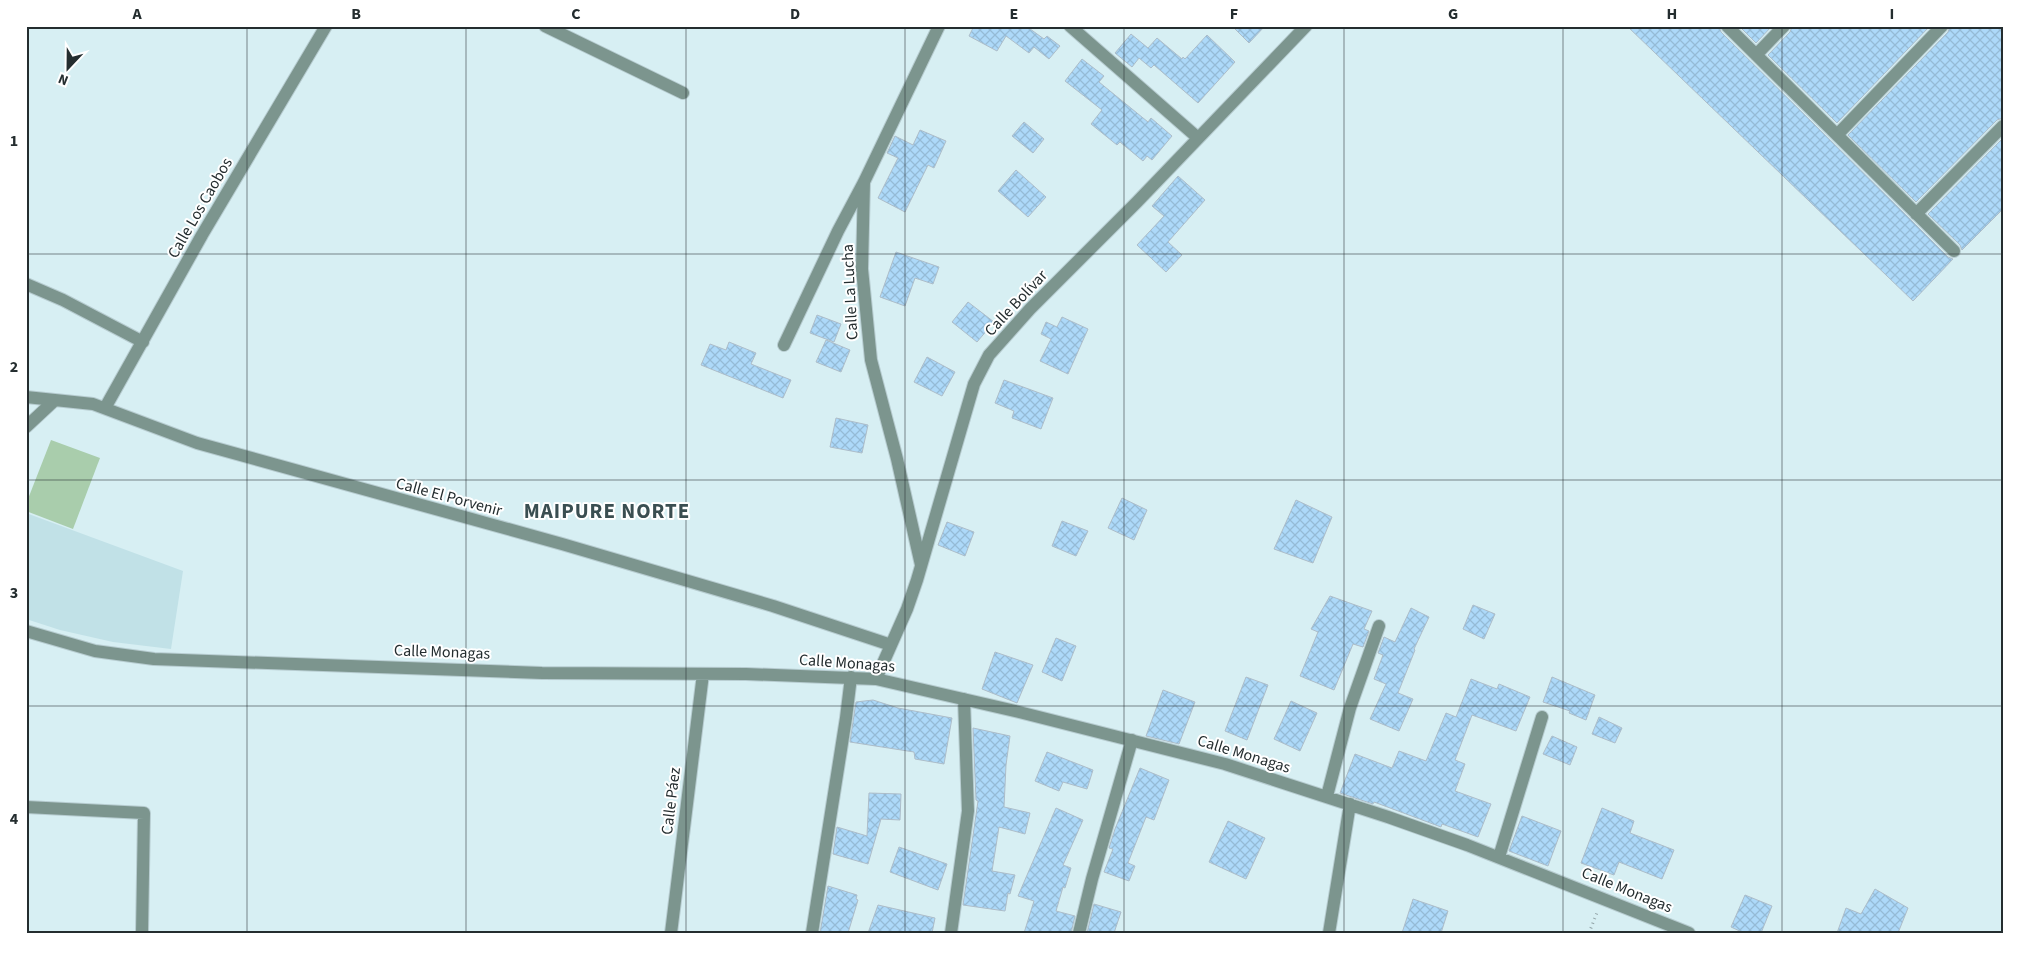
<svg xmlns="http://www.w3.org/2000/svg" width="2029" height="959" viewBox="0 0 2029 959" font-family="'Source Sans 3',sans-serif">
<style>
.built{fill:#c1e1e7}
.green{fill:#a9cdac}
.building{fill:url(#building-cross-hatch);stroke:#adbdc9}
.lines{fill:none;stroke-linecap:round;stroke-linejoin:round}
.minor-casing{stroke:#b7ccd0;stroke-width:14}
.path{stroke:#93a5a8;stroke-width:3;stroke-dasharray:1 4;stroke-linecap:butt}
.minor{stroke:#7c958e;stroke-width:12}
.grid{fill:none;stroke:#242d2f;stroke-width:1;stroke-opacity:0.55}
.labels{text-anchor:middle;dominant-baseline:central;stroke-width:4;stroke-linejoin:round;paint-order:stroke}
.street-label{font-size:16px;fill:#242d2f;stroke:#fff}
.district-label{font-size:21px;font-weight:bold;letter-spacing:1px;fill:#3a4e51;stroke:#fff}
.neatline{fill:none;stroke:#242d2f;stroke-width:2}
.grid-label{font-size:16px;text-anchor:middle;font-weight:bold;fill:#242d2f}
</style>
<defs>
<pattern id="building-cross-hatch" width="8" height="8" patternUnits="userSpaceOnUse" patternTransform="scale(1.25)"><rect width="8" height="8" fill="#add9f9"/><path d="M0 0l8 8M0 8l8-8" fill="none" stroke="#95bbd6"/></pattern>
</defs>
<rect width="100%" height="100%" fill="#d7eff3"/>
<!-- built -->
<path class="built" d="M26,513l157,58 -12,78 -58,-7 -53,-12 -34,-11z"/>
<!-- green -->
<path class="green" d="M51,440l49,18 -27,71 -47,-18v-7z"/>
<!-- building -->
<path class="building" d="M974,26h52l18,13 3,-3 13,10 -11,13 -15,-12 -5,6 -23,-17 -9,15 -28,-15z
M1232,26h33l-16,17z
M1627,26h92l2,6 190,188 37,37 5,2 -40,42z
M1739,26h33l-16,17z
M1792,26h138l-93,97 -69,-68 22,-23z
M1950,26h53v92l-6,2 -81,82 -68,-67 100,-103z
M1131,34l17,14 9,-10 25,21 1,-2 2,2 22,-24 28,27 -37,41 -44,-38 -3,3 -12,-10 -7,9 -17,-14z
M1082,59l22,17 -5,6 49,40 3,-4 21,18 -20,24 -5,-4 -4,5 -23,-19 -3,3 -26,-21 11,-14 -37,-29z
M1024,122l20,17 -11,14 -21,-17z
M920,130l26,11 -12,27 -6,-3 -23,47 -27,-14 20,-40 -11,-5 8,-17 18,9z
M2003,138v71l-41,41 -2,-5 -32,-31z
M1016,170l30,27 -18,20 -30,-26z
M1178,176l27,24 -37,42 14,13 -16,17 -29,-27 27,-29 -12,-10z
M896,252l43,15 -6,17 -18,-6 -10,28 -25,-9z
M968,302l26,20 -17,20 -25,-20z
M817,315l24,9 -7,18 -24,-9z
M1062,317l26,12 -20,45 -28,-13 11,-22 -10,-5 5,-12 11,5z
M826,340l24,10 -9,22 -25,-10z
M729,342l27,11 -5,11 40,16 -8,18 -82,-33 9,-21 16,6z
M927,357l28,15 -13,24 -28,-14z
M1004,380l49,18 -12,31 -29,-11 2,-7 -19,-8z
M836,418l32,7 -6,28 -32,-6z
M1122,498l25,12 -13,30 -26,-12z
M1296,500l36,17 -19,46 -39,-14z
M1062,521l26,10 -12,25 -24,-10z
M947,522l27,10 -9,24 -27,-11z
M1330,596l42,15 -8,18 5,2 -6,16 -10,-3 -19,46 -34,-14 18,-44 -7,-3z
M1473,605l22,9 -11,25 -21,-10z
M1411,608l18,9 -15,32 1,1 -17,43 15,6 -14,32 -29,-12 16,-35 -12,-5 9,-24 -5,-2 6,-16 11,5z
M1056,638l20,8 -14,35 -20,-9z
M995,652l38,13 -16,38 -35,-14z
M1246,677l22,8 -21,55 -22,-9z
M1552,677l43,18 -9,25 -17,-7 1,-2 -27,-9z
M1471,679l26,10 2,-5 31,13 -14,34 -44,-16 -17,45 10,4 -10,27 36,13 -13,33 -36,-13 -1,3 -67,-25 -1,2 -33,-11 15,-39 37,14 7,-17 27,10 20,-48 10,4z
M1163,690l32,12 -16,42 -33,-8z
M873,700l25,8 54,10 -8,46 -29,-5 -1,-7 -64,-10 6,-40z
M1291,701l26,12 -17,38 -26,-12z
M1599,717l23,11 -7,15 -23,-9z
M973,728l37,8 -4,29 -2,42 26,6 -5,21 -26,-7 -7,44 23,4 -5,19 -2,-1 -3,18 -42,-6 15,-104 -2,-1z
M1552,736l25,11 -7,18 -27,-11z
M1047,752l46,18 -6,19 -24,-7 -4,9 -24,-10z
M1140,768l29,12 -15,40 -8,-3 -18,46 7,3 -6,15 -25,-9 9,-23 -4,-1 6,-19z
M869,793l32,1 -1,26 -19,-1 -13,45 -35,-10 4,-27 30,9z
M1056,808l27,12 -20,45 8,3 -6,20 -2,-1 -7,24 19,5 -4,17h-47l10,-32 -16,-5z
M1602,808l32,13 -4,12 44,17 -12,29 -43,-17 -5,13 -33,-12z
M1522,816l39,15 -13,35 -39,-15z
M1228,821l37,17 -19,41 -37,-17z
M899,847l48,17 -9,26 -48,-18z
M828,886l29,9 -1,4 2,1 -10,33h-28z
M1875,889l33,19 -10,25h-61l9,-25 15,6z
M1745,895l27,11 -11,27h-17l-13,-6z
M1413,899l35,12 -7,22h-39z
M1094,904l27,8 -7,21h-27z
M878,905l57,13 -3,15h-64z"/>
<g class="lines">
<!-- minor casing -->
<g class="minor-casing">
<path id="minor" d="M545,26l138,67
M1070,26l128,112
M1727,26l227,225
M1756,55l28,-29
M1837,135l105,-109
M864,182l-2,87 9,91 26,99 24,106
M1916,214l87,-88
M26,284l37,16 80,42
M784,345l54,-114 26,-49 75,-156
M26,397l67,7 104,39 365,101 211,62 118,39
M105,408l97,-173 124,-209
M26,427l29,-27
M26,631l69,20 59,8 388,14 204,1 130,5 143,33 206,52 163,53 79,28 222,88
M876,679l31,-70 10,-29 57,-196 15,-29 41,-46 107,-107 169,-176
M1327,796l23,-88 29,-82
M26,807l118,6 -2,120
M1499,857l43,-140
M671,933l32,-259
M812,933l34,-215 5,-41
M951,933l17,-122 -4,-112
M1079,933l13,-54 40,-139
M1329,933l21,-129"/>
</g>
<!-- path -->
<path class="path" d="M1589,933l9,-23"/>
<!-- minor -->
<use href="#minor" class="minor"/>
</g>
<!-- grid -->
<path class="grid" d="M247,26v907M466,26v907M686,26v907M905,26v907M1124,26v907M1344,26v907M1563,26v907M1782,26v907M26,254h1977M26,480h1977M26,706h1977"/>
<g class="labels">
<!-- street labels -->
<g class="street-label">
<text transform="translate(200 208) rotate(-60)">Calle Los Caobos</text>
<text transform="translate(850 292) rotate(-93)">Calle La Lucha</text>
<text transform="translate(1016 303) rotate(-47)">Calle Bolívar</text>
<text transform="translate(449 497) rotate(15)">Calle El Porvenir</text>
<text transform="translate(442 652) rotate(2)">Calle Monagas</text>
<text transform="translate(847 663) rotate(4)">Calle Monagas</text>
<text transform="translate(1244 754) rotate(17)">Calle Monagas</text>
<text transform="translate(671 801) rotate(-83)">Calle Páez</text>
<text transform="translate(1627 890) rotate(22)">Calle Monagas</text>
</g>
<!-- district labels -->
<g class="district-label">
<text x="607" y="511">MAIPURE NORTE</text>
</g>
</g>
<!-- border -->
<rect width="2029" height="959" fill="none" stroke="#ffffff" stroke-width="55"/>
<!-- north arrow -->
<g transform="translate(68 68) rotate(202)" stroke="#ffffff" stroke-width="4" paint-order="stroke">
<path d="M0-4L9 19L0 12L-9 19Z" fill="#242d2f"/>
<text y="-8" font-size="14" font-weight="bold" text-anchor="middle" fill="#242d2f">N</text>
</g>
<rect x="28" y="28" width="1974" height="904" class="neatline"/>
<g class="grid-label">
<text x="137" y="19">A</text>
<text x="356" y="19">B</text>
<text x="576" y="19">C</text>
<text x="795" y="19">D</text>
<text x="1014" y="19">E</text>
<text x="1234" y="19">F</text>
<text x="1453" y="19">G</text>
<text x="1672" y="19">H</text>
<text x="1892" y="19">I</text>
<text x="14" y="146">1</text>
<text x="14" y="372">2</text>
<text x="14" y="598">3</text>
<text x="14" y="824">4</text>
</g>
</svg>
